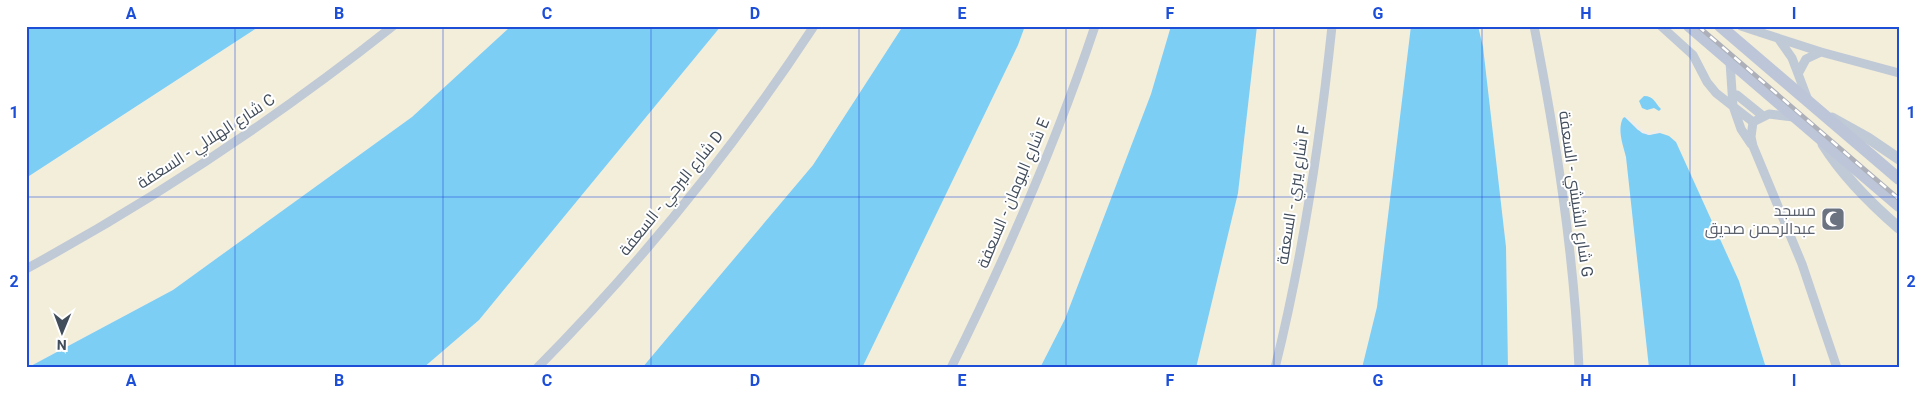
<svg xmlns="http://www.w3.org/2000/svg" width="1925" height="394" viewBox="0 0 1925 394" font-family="Roboto,Cairo,sans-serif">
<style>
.sand{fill:#f3eeda}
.water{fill:#7ccef5}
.pier{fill:#efecec}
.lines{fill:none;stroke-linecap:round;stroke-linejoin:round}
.minor{stroke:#c0c9d6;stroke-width:9}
.tertiary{stroke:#c0c9d6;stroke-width:11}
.secondary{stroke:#bcc6d8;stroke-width:12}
.rail-casing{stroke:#adb0b8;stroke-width:4.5}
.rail{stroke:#fff;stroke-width:2.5;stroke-dasharray:8;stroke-linecap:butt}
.grid{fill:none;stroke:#1d4ed8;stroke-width:1;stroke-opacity:0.55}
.labels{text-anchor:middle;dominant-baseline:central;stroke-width:4;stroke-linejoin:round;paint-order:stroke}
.street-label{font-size:16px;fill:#424d5b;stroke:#fff}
.worship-label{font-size:16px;fill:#5b616d;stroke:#fff;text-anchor:end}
.neatline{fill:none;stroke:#1d4ed8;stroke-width:2}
.grid-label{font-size:16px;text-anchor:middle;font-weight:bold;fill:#1d4ed8}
</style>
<rect width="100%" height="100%" fill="#efecec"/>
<!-- sand -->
<path class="sand" d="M260,26h251l-99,91 -239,173 -147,78v-190z
M721,26h182l-90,139 -171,203h-219l56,-48z
M1025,26h146l-20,68 -86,225 -25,49h-178l156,-323z
M1257,26h154l-34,281 -15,61h-166l42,-175z
M1478,26h421v342h-133l-27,-87 -63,-139 -16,-9 -11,2 -29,-4 6,26 23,211h-141l-2,-121 -23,-200z"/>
<!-- water -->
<path class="water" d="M26,26h234l-234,152z
M511,26h210l-242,294 -56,48h-396l146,-78 239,-173z
M903,26h122l-7,19 -156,323h-220l171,-203z
M1171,26h86l-19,167 -42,175h-156l25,-49 86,-225z
M1411,26h67l5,21 23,200 2,121h-146l15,-61z
M1644,96c10,0 11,7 17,13l-2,2 -5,-3 -7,2 -5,-2 -3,-7z
M1625,117l13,13 11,5 11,-2 9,3 7,6 63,139 27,87h-117l-23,-211c-3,-12 -9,-27 -3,-39z"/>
<!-- pier -->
<path class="pier" d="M1625,117h3l16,14 6,2 10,-3 4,1 -15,4 -7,-2z"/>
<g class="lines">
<!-- minor -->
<path class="minor" d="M1534,26c22,113 40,226 45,342
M1661,26l32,29 14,27 9,11 37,29
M1741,26l15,5
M1750,26l9,6 62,20 78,21
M1778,38l14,20 16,42
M1730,62l3,44 8,23 10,15
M1799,72l7,-13 15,-7
M1737,95l26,21
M1753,122l-2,15 2,9 49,118 35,104
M1753,122l16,-8 24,3
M26,269c129,-70 252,-152 367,-243
M537,368c103,-104 197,-220 277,-342
M951,368c55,-111 105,-225 144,-342
M1275,368c28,-112 45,-227 57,-342"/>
<!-- tertiary -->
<path class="tertiary" d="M1832,118l36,20 31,21
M1823,144c20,32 47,59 76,84"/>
<!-- secondary -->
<path class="secondary" d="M1689,26l210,180
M1720,26l179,153"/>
<!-- rail casing -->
<g class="rail-casing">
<path id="rail" d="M1698,26l201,173"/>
</g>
<!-- rail -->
<use href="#rail" class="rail"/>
</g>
<!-- grid -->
<path class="grid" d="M235,26v342M443,26v342M651,26v342M859,26v342M1066,26v342M1274,26v342M1482,26v342M1690,26v342M26,197h1873"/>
<!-- icons -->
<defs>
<g id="mosque-square" transform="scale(1.25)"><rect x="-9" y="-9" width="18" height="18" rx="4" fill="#6b7280" stroke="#fff"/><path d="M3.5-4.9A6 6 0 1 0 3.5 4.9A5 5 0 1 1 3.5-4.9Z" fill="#fff"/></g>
</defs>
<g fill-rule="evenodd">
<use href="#mosque-square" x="1833" y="219"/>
</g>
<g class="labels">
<!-- street labels -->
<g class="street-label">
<text transform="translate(206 141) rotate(-33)">شارع الهلالي - السعفة C</text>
<text transform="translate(671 193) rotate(-51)">شارع البرحي - السعفة D</text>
<text transform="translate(1013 193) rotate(-67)">شارع البومان - السعفة E</text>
<text transform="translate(1576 194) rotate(82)">شارع الشيشي - السعفة G</text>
<text transform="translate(1293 195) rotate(-81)">شارع يبري - السعفة F</text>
</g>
<!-- worship labels -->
<g class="worship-label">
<text x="1816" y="210">مسجد<tspan x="1816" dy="18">عبدالرحمن صديق</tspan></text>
</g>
</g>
<!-- border -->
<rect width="1925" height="394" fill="none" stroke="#ffffff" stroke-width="55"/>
<!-- north arrow -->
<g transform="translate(62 332) rotate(181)" stroke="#ffffff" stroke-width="4" paint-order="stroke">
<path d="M0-4L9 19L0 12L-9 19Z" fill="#424d5b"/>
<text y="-8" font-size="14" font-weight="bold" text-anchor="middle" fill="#424d5b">N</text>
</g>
<rect x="28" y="28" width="1870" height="338" class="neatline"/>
<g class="grid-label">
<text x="131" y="19">A</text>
<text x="339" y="19">B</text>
<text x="547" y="19">C</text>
<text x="755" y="19">D</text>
<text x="962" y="19">E</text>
<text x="1170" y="19">F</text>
<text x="1378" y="19">G</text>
<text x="1586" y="19">H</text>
<text x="1794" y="19">I</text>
<text x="14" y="118">1</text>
<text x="1911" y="118">1</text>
<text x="14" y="287">2</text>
<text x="1911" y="287">2</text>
<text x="131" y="386">A</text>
<text x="339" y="386">B</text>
<text x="547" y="386">C</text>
<text x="755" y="386">D</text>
<text x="962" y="386">E</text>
<text x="1170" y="386">F</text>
<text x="1378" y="386">G</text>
<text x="1586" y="386">H</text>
<text x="1794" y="386">I</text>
</g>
</svg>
